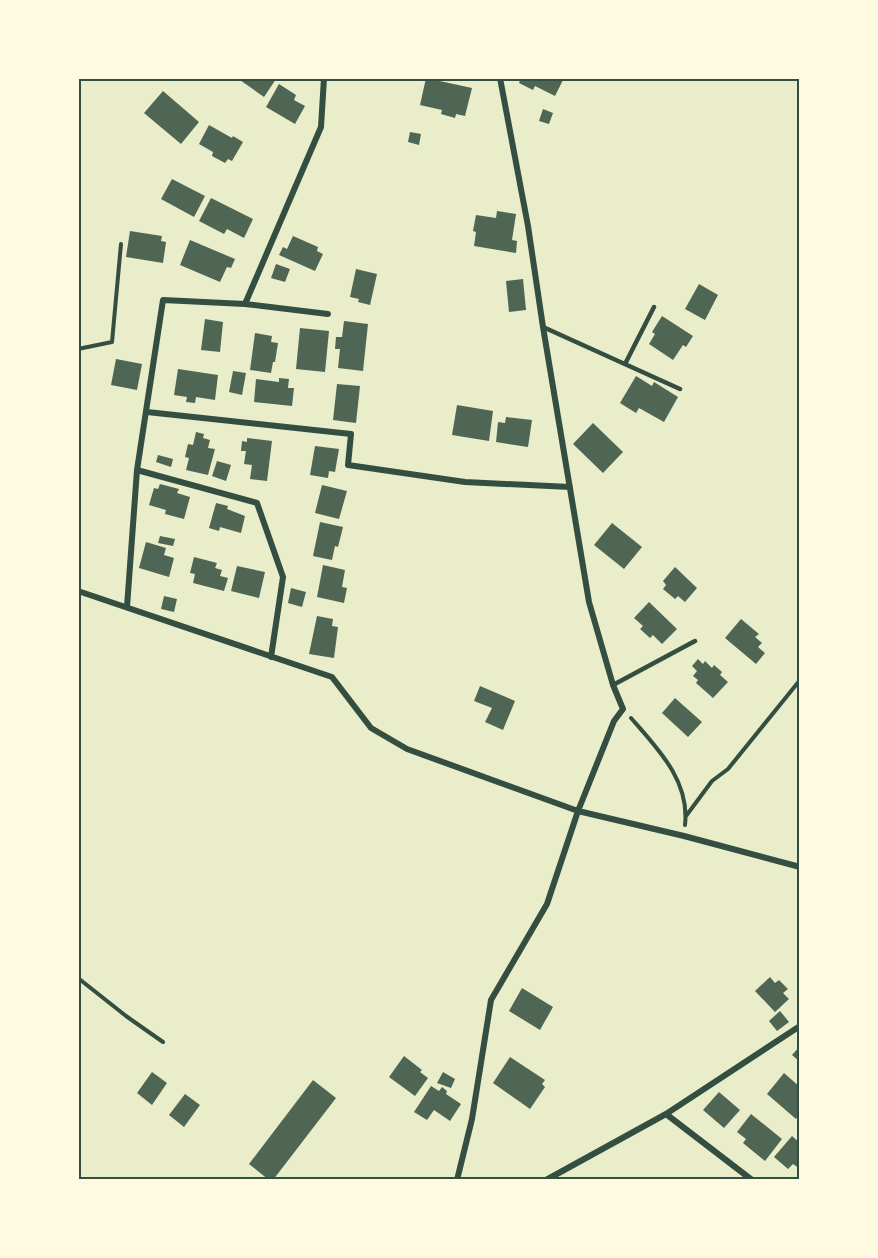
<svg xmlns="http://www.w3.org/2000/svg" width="878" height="1258" viewBox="0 0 878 1258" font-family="Overpass,sans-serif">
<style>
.building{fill:#4f6655}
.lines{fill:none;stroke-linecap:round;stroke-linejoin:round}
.path{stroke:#344e41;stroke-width:4}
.service{stroke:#344e41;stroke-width:4.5}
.minor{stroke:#344e41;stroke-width:6}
.neatline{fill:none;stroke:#344e41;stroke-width:2}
</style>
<rect width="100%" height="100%" fill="#e9edc9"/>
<!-- building -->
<path class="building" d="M237,78h38l1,1 -12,18z
M426,78l46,10 -7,28 -9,-2 -1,4 -14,-4 1,-4 -22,-5z
M521,78h43l-9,18 -20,-10 -2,4 -14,-7z
M279,84l17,11 -2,5 11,6 -10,18 -29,-17z
M163,91l36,31 -18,22 -37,-31z
M543,109l10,4 -4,11 -10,-3z
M209,125l23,13 1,-2 10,6 -11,19 -4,-2 -3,4 -13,-7 1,-4 -14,-8z
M410,132l11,2 -2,11 -11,-3z
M172,179l33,17 -11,21 -33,-18z
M211,198l42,21 -9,19 -17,-9 -3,5 -25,-13z
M497,211l19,3 -4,26 5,1 -1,12 -42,-7 2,-14 -3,-1 3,-16 20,3z
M130,231l32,5 -1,5 5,1 -3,21 -37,-6z
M293,236l25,11 -1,4 6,3 -8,17 -36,-16 4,-8 4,2z
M190,240l45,19 -4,9 -4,-1 -7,15 -40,-17z
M276,264l14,5 -5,13 -14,-4z
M356,269l21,5 -7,31 -12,-3 1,-3 -9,-2z
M523,279l3,31 -17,2 -3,-31z
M699,284l19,11 -13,25 -20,-11z
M662,316l31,20 -7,11 -3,-2 -10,15 -24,-16 6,-10 -3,-2z
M205,319l18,3 -3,30 -19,-2z
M344,321l24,3 -5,47 -25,-3 2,-19h-5l1,-12h6z
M300,328l29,3 -4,41 -29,-3z
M255,333l17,3 -1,6 7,1 -3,19h-2l-2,11 -21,-3z
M116,359l26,5 -5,26 -26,-5z
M178,369l40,6 -3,25 -19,-3 -1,6 -9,-1 1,-5 -13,-2z
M233,371l13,2 -4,22 -13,-3z
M636,376l16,10 2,-4 24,15 -14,25 -25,-14 -3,5 -16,-10z
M279,378l10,1 -1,9h6l-2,18 -38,-4 2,-23 23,3z
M337,384l23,2 -4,37 -23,-3z
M457,405l36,6 -4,30 -37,-6z
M506,417l26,3 -4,27 -32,-5 2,-20 7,1z
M593,423l30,29 -20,21 -30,-29z
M196,432l8,2 -1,4 7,2 -2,8 7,1 -7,26 -22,-5 3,-12 -4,-1 3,-13 5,1z
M247,438l25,3 -5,40 -17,-2 2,-14 -8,-1 2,-13h-5l1,-10 5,1z
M315,446l24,3 -4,23 -6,-1 -1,7 -18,-3z
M158,455l15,4 -2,8 -15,-5z
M217,461l14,4 -5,16 -14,-5z
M160,484l19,5 -2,4 13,4 -6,22 -19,-5 1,-4 -17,-5 5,-17 4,1z
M322,485l25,6 -8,28 -24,-6z
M216,503l12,3 -1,3 18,7 -4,17 -21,-6 -1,4 -10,-3z
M320,522l23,5 -5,20 -3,-1 -3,14 -19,-4z
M612,523l30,24 -18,22 -30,-24z
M160,536l15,3 -2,7 -15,-3z
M146,542l20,6 -2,7 10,3 -5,19 -30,-9z
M194,557l23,6 -2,5 7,2 -2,6 8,2 -4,13 -31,-8 2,-9 -5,-1z
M323,565l22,5 -3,17 5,1 -3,15 -27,-6z
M237,566l28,6 -6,26 -28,-7z
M675,567l22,21 -12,14 -7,-6 -3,3 -12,-10 3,-4 -3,-4z
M291,588l15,4 -4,15 -14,-4z
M164,596l13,3 -3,13 -13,-3z
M649,602l28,27 -15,15 -9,-9 -3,3 -10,-9 3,-3 -9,-8z
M317,616l16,3 -1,7 6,1 -4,31 -25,-4z
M741,619l18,15 -4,3 7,6 -4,4 7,6 -9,11 -31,-26z
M698,659l5,5 2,-3 7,7 2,-3 8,7 -2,3 8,7 -15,16 -17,-15 2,-3 -5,-4 4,-5 -5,-5z
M480,686l35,15 -12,29 -18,-8 7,-14 -18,-7z
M675,698l27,24 -14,15 -26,-24z
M770,977l5,6 4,-3 9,9 -5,4 6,6 -14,13 -20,-21z
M522,988l31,19 -13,23 -31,-19z
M780,1011l9,11 -12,9 -8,-10z
M800,1046v16l-8,-7z
M404,1056l18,14 -2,2 8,6 -13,18 -26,-19z
M510,1057l35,23 -3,4 3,3 -15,22 -37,-26z
M152,1072l15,11 -15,22 -15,-12z
M443,1072l12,7 -4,9 -14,-5z
M784,1073l16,14v27l-4,5 -29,-25z
M313,1080l23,18 -63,82h-4l-20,-16z
M431,1086l8,5 3,-4 5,4 -1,3 15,10 -11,17 -16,-11 -7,10 -13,-8z
M719,1092l21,18 -16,18 -21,-18z
M185,1094l15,11 -16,22 -15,-12z
M751,1114l31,25 -17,22 -22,-18 3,-4 -9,-7z
M792,1136l8,7v26l-7,-5 -5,5 -14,-12z"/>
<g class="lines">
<!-- path -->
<path class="path" d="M78,349l34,-7 9,-98
M631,718c27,31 59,63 54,107
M686,816l26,-35 16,-12 72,-89
M78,978l48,38 37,26"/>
<!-- service -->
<path class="service" d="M543,327l137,62
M625,364l29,-57
M613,685l82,-44"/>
<!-- minor -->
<path class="minor" d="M245,304l76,-177 3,-49
M147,412l204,22 -3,31 117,17 105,5
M137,470l120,33 26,74 -12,80
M78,591l254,86 39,51 36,21 171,62 106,25 116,31
M127,607l10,-137 26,-170 82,4 83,10
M666,1114l86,66
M457,1180l15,-61 19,-119 56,-96 31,-93 36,-90 9,-12 -10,-24 -24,-83 -46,-275 -15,-101 -28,-148
M546,1180l120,-66 134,-88"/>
</g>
<!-- border -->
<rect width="878" height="1258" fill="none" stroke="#fefae0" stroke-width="159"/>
<rect x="80" y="80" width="718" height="1098" class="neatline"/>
</svg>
